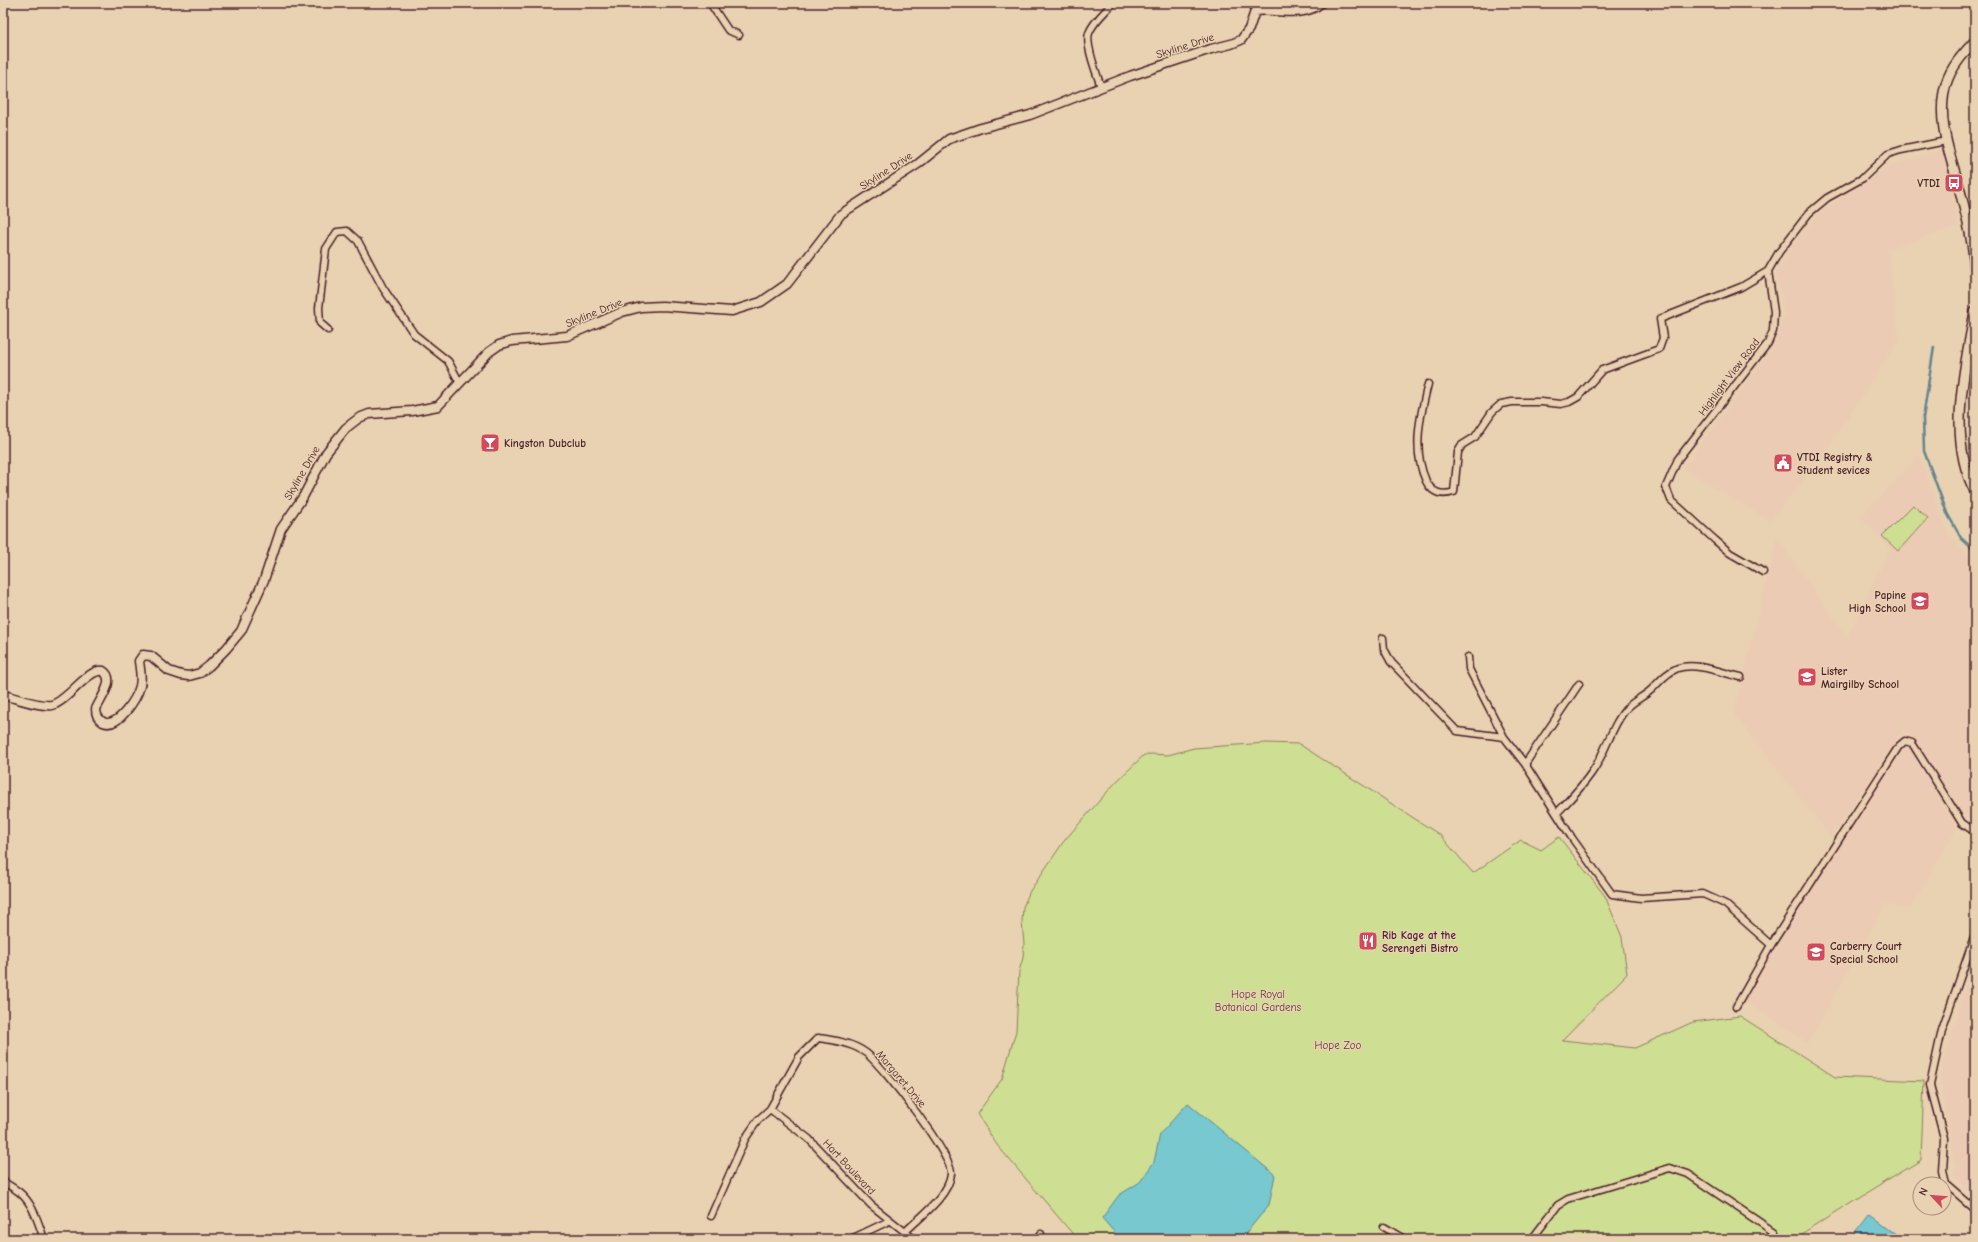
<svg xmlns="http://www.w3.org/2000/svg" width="1978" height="1242" viewBox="0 0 1978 1242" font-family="'Comic Neue',sans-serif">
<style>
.built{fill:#eccbb4}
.green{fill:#cede92;stroke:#8c7e5e}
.water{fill:#77c8cf;stroke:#65848d}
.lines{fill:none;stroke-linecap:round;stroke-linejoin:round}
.stream{stroke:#65848d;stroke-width:2.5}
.minor-casing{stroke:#4a1f2b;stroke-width:9}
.tertiary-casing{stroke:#4a1f2b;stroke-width:11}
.secondary-casing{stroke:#4a1f2b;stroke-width:12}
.minor{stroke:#e8d2b1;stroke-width:6}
.tertiary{stroke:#e8d2b1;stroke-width:8}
.secondary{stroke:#e8d2b1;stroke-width:9}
.labels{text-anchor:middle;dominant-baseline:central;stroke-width:3;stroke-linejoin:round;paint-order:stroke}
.street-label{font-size:11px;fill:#4a1f2b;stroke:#e8d2b1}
.poi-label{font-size:11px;font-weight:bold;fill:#4a1f2b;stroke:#e8d2b1;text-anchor:start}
.park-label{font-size:11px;fill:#5e3c3a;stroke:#e8d2b1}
</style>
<rect width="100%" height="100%" fill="#e8d2b1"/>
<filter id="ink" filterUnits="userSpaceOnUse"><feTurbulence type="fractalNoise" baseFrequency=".025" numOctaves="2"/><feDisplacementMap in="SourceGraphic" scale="8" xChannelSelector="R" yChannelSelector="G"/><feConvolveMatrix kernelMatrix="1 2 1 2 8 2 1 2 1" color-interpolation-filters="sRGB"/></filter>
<g filter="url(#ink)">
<!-- built -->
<path class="built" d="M1948,148l10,78 -72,24 3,6 10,84 -81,123 -48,58 -87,-53 88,-118 14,-35 -9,-43 23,-36 17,-19 13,-12 58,-38z
M1919,455l30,80 26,28v258l-11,-6 -16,-18 -44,-68 -73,108 -97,-123 43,-176 70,100 43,-90 -29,-31z
M1912,743l46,83 -48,82 -25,-4 -77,139 -63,-43 79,-138 66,-101z
M1975,956v240l-23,-21 4,-7 -4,-9v-16l-11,-62 1,-14z"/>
<!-- green -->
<path class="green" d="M1913,505l15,13 -30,33 -16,-15z
M1266,743l33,1 141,91 33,38 48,-33 20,10 18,-13 46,59 17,41 5,37 -65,66 73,8 58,-26 47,-6 95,61 89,4 -3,79 -128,79h-716l-80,-94 -20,-31 25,-35 14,-48 3,-60 4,-13 1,-14 -2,-22 1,-15 7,-16 34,-50 51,-58 29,-28 7,-1 17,1 26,-7z"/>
<!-- water -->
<path class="water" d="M1188,1103l87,72 -6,30 -28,34h-121l-18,-21 17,-23 21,-13 14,-20 6,-28z
M1871,1215l33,24h-52z"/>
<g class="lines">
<!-- stream -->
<path class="stream" d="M1934,347l-11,71 1,33 23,62 14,25 14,13"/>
<!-- minor casing -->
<g class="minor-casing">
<path id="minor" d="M710,3l18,27 11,5
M1101,87c-4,-13 -16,-42 -12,-54 4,-11 16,-21 24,-30
M328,330l-8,-7 -1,-15 7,-59 11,-17 10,-1 11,10 25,47 31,46 34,27 12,22
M1428,384c-8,32 -16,66 -2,97 6,12 15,15 28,11l4,-40 4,-7 13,-8 17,-25 9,-8 11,-2h29l20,2 8,-2 9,-5 24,-27 57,-21 4,-11 -3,-19 81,-32 27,-16
M1763,572l-33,-19 -15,-13 -44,-40 -5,-13 12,-28 90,-116 5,-12 1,-19 -6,-41 11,-19 30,-39 18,-15 36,-20 25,-24 13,-4 45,-9
M1383,638l1,11 7,13 66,69 47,6
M1468,657l1,12 35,68 21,27 47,74 40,56 29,4 62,-4 22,10 46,41
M1525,764l54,-80
M1557,813c13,-14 27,-28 37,-44 12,-18 19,-47 34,-62 7,-7 17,-11 24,-18 8,-8 15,-17 26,-21 18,-6 45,5 63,9
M1975,935l-33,95 -12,55 14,53 -2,33 3,12 30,26
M1736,1007l35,-62 128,-199 6,-5 7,2 50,80 13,9
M770,1109l39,30 62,66 43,34
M3,1181c5,4 11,7 16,11 14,11 19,30 25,47
M711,1216l34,-77 13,-19 12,-11 29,-52 19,-19c16,2 35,5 48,15 17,13 87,103 85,121 -2,22 -31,43 -46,58
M1384,1227l21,12
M851,1239l38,-18
M1037,1239l4,-5
M1532,1239l26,-34 10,-6 102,-31 18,6 86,58"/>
</g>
<!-- tertiary casing -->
<g class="tertiary-casing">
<path id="tertiary" d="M3,695c13,3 37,12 49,10 17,-5 36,-37 51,-34 13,8 -2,27 -7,38 0,5 2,10 7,13 15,7 34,-24 37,-36 2,-9 0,-16 -1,-25l4,-6 8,1 18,15 12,4 8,1 11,-3 9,-7 17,-17 15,-18 23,-51 17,-51 22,-32 23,-44 20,-25 13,-10 10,-4 43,-3 26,-5 51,-54 10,-7 13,-4 55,-5 55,-24 19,-5 21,-1 70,5 29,-9 26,-18 54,-70 77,-50 31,-25 32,-11 49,-13 100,-39 81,-27 20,-5 10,-4 8,-11 6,-18c22,-3 47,8 66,-8"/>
</g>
<!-- secondary casing -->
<g class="secondary-casing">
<path id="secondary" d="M1975,41c-12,13 -24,26 -29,43 -10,33 3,68 12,99 7,28 16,59 17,88
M1975,312c-10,54 -28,128 0,179"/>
</g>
<!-- minor -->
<use href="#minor" class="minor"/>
<!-- tertiary -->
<use href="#tertiary" class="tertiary"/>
<!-- secondary -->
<use href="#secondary" class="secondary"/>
</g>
</g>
<!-- icons -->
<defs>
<g id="bus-square" transform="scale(1)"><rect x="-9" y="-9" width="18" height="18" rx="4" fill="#d1495b" stroke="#e8d2b1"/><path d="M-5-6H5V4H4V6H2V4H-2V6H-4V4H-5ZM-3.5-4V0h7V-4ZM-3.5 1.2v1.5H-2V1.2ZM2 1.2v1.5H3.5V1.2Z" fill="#fff"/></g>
<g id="bar-square" transform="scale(1)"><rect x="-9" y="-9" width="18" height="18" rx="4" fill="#d1495b" stroke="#e8d2b1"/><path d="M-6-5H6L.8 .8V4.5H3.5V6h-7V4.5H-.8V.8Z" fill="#fff"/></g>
<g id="civic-square" transform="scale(1)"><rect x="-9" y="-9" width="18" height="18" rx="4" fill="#d1495b" stroke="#e8d2b1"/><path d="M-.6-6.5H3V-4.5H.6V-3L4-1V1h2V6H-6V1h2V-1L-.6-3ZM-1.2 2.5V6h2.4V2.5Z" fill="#fff"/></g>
<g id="school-square" transform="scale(1)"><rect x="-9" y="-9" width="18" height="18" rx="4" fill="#d1495b" stroke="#e8d2b1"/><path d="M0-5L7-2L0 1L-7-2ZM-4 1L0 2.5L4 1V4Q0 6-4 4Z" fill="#fff"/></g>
<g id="restaurant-square" transform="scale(1)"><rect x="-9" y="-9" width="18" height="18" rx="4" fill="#d1495b" stroke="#e8d2b1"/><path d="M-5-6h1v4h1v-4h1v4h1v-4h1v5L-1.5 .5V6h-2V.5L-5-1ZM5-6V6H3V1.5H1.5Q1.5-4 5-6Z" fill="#fff"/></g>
</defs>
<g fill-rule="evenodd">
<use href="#bus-square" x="1954" y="183"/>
<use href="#bar-square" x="490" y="443"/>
<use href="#civic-square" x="1783" y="463"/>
<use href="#school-square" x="1920" y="601"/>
<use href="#school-square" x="1807" y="677"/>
<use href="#restaurant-square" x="1368" y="941"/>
<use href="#school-square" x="1816" y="952"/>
</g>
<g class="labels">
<!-- street labels -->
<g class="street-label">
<text transform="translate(1185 46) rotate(-18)">Skyline Drive</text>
<text transform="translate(886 171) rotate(-33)">Skyline Drive</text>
<text transform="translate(594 313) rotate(-22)">Skyline Drive</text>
<text transform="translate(1729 377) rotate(-53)">Highlight View Road</text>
<text transform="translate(302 473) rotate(-60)">Skyline Drive</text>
<text transform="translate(901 1079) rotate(50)">Margaret Drive</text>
<text transform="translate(849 1167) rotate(47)">Hart Boulevard</text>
</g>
<!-- poi labels -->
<g class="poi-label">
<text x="1940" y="183" text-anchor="end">VTDI</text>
<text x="504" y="443">Kingston Dubclub</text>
<text x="1797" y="457">VTDI Registry &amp;<tspan x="1797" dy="13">Student sevices</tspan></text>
<text x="1906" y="595" text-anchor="end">Papine<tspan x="1906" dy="13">High School</tspan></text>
<text x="1821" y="671">Lister<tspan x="1821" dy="13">Mairgilby School</tspan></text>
<text x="1382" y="935">Rib Kage at the<tspan x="1382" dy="13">Serengeti Bistro</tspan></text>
<text x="1830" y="946">Carberry Court<tspan x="1830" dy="13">Special School</tspan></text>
</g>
<!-- park labels -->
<g class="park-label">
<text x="1258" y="994">Hope Royal<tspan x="1258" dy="13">Botanical Gardens</tspan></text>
<text x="1338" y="1045">Hope Zoo</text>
</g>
</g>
<!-- margin -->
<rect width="1978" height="1242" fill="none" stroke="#e8d2b1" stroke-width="16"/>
<rect x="8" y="8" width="1962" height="1226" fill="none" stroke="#4a1f2b" stroke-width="1.5" filter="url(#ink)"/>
<!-- north arrow -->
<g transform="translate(1932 1196) rotate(296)"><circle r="19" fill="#e8d2b1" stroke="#a98a7b"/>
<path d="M0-3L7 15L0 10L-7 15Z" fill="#d1495b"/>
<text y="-6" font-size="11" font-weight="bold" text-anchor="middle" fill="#4a1f2b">N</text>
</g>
</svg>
